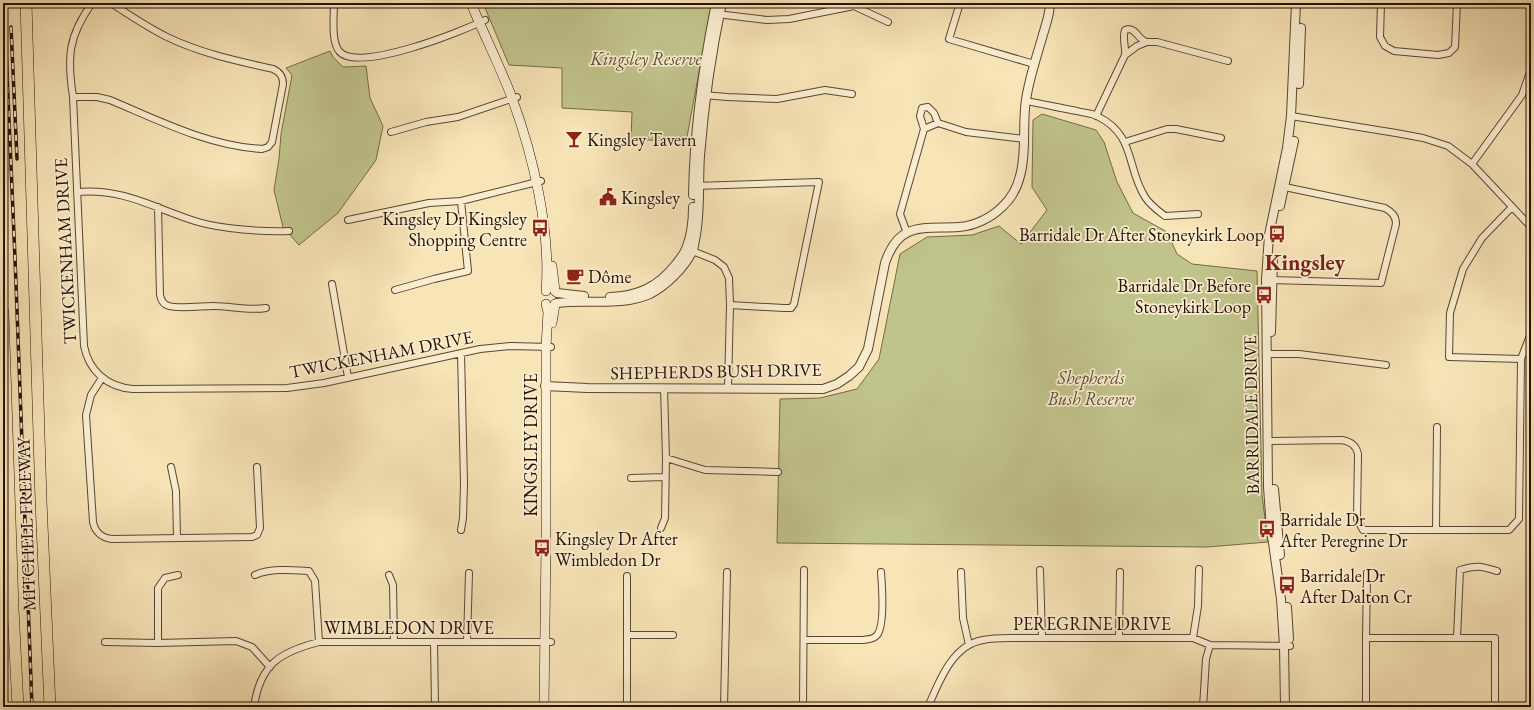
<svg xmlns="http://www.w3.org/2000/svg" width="1534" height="710" viewBox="0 0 1534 710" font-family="'EB Garamond',serif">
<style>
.green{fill:#c1c38c;stroke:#746a48}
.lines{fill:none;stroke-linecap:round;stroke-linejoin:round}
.minor-casing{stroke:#5a4630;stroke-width:8}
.tertiary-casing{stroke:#5a4630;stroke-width:10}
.secondary-casing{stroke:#261103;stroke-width:10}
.motorway-casing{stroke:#261103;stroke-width:12}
.minor{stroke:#faedd0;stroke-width:6}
.tertiary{stroke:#faedd0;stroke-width:8}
.secondary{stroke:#faedd0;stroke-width:9}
.motorway{stroke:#f7e4b7;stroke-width:11}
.rail-casing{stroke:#261103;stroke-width:3.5}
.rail{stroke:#faedd0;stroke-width:2;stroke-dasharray:6;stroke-linecap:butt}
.labels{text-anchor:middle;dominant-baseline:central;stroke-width:3.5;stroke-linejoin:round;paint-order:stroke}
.park-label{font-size:18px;font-style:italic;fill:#5c4f33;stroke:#faedd0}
.poi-label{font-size:18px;fill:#261103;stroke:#faedd0;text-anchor:start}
.street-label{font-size:18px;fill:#261103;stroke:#faedd0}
.district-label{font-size:22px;font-weight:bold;fill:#7a1f14;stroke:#faedd0}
</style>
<rect width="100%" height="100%" fill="#f7e4b7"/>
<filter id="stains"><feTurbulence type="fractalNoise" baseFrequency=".005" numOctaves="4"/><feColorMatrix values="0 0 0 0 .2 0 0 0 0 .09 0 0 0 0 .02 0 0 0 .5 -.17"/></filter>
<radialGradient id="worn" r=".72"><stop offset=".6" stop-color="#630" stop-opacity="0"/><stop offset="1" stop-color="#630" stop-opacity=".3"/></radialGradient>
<!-- green -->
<path class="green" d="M483,3h229l-26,139 -55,-3 1,-27 -70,-4v-40l-53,-3z
M330,51l3,6 10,10 23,-1 4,32 13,28 -7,34 -38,53 -39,32 -16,-18 -9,-37 5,-31 2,-25 11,-59 -6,-7z
M1042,114l54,16 8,12 13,40 16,31 34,19 10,22 15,10 65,7 5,224 6,47 -61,5 -430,-4 3,-144 40,-1 37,-9 22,-30 21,-105 27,-17 45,-2 27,-9 22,18 26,-34 -15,-23 1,-67z"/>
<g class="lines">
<!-- minor casing -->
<g class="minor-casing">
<path id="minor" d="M92,3c-24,34 -25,54 -19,94l11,249c5,25 23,41 49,43l154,-1 37,-5 156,-34 31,-3 40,1
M334,3c0,13 -3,38 5,48 17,23 124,-20 146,-31
M960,3l-11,36 85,25
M1381,3l-1,34 5,9 9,5 44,4 11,-2 6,-6 2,-44
M717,14l50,6 22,-1 65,-13 34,16
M1125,55c1,-8 -3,-17 0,-25l3,-1c9,0 10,11 19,13
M703,95l24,2 50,2 48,-9 27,4
M73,97h24l13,3c48,20 98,46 152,49l6,-2 4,-5 11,-58c0,-8 -3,-12 -10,-15 -36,-8 -73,-16 -106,-32 -20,-10 -38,-22 -56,-34
M1026,101c17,3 34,7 51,10 6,2 14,2 20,5 39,19 29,51 48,81 5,8 12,13 20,19l33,-2
M1096,116l29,-61 12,-9 10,-4h10l71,19
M1291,116l105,17 27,5 25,8 24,18 59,63
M924,129l-4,-13 2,-8 6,-1 6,6 4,10
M391,132l35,-10 32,-5 59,-20
M1125,142l42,-13h9l45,9
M1472,164l50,-69 9,-26
M695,186l124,-4 -25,122 -3,4h-7l-54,-3
M77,192c48,-4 78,17 121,30 25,7 64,10 91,9
M158,207l2,88c1,5 4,10 9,11 10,3 33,0 44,0 18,0 35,5 53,2
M1512,207l-30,31 -19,31 -13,44 -1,44 72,2
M348,220l81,-17 32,-2 80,-20
M907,233l-7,-19 24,-85 14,-6 28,9 58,7
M690,250l25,10 9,7 5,11 1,27 -2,82
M1270,280l111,3 15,-59c0,-8 -4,-12 -11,-16l-105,-22
M332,284l16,93
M395,290l39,-11 34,-8 -7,-70
M1266,354h33l87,11
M102,378l-11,17 -5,20 7,107c2,10 9,16 19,17l140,-2 5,-2 3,-7 -3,-61
M1267,441l75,-1c9,2 14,5 16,14l-1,65 6,11h146l10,-11 2,-160 10,-26
M666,458l39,12 73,2
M171,467l5,24 1,47
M631,478l34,-1
M661,528l4,-10 1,-60 -2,-70
M461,530l2,-12 1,-34 -3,-131
M1436,530l1,-103
M1040,570l2,68
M961,572l2,46 6,27
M255,575c16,-7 37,-5 54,-4l6,10 4,61
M389,575l4,10 1,57
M627,635h46
M1119,638l1,-66
M1193,638l5,-32 1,-37
M1366,638l1,-65
M1457,638l3,-68c17,-5 20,-4 37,1
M804,640h59c5,-1 10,0 14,-5 8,-9 5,-50 4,-63
M105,642l53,1 78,-2 16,6 18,20
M434,642l1,65
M467,642l2,-69
M158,643v-55l7,-10 13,-3
M254,707c6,-43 26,-55 65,-65h232
M627,707v-131
M724,707l3,-135
M803,707l1,-137
M928,707c11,-25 24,-62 55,-67 9,-2 19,-2 28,-2h182l17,7 80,1
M1203,707l3,-48 4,-14
M1366,707v-69h129v69"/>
</g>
<!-- tertiary casing -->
<g class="tertiary-casing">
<path id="tertiary" d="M1299,84l2,-56
M693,195c1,-65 10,-128 23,-192
M1280,206l14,-65
M557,293l27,3
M610,297c28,-1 48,-10 66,-33 4,-5 9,-11 11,-18 5,-13 6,-25 6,-39
M557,303c31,-4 64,4 93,-9 16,-8 34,-26 42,-42 2,-3 2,-8 3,-12 6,-27 3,-56 5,-84 4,-52 11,-102 22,-153
M1271,332l2,-73
M545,386l42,2 236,1 14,-5 12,-8 10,-9 9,-18 17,-86c14,-42 38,-34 74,-36 15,-1 32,-9 43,-20 9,-8 15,-19 18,-31 7,-24 2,-51 6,-76 3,-21 10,-41 16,-62 3,-11 8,-23 8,-35
M1274,489l6,66
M1287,607l2,32
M1285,707l-1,-61 -3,-47 -10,-70 -3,-42 -2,-207 3,-45 18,-87 4,-32 5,-113"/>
</g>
<!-- secondary casing -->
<g class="secondary-casing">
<path id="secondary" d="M471,3c13,32 29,63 41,95 21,57 39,133 34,193
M552,266l3,25
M552,323l3,-19
M544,707l2,-162v-198l2,-35 -2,-8"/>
</g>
<!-- motorway casing -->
<g class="motorway-casing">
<path id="motorway" d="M26,3l15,498 9,206
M3,312l10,297 5,98"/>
</g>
<!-- minor -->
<use href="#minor" class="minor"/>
<!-- tertiary -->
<use href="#tertiary" class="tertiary"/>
<!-- secondary -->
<use href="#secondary" class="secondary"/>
<!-- motorway -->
<use href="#motorway" class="motorway"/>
<!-- rail casing -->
<g class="rail-casing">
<path id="rail" d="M4,3l11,255 17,449
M11,27l6,132"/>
</g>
<!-- rail -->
<use href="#rail" class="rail"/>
</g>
<!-- icons -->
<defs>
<g id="bar-bare" transform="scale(1.38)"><path d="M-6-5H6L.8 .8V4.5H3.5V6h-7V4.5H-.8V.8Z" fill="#8f2418" stroke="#faedd0" stroke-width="2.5" paint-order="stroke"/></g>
<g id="civic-bare" transform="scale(1.38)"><path d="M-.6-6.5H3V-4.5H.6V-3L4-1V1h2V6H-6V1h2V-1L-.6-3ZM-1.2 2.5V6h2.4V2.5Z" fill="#8f2418" stroke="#faedd0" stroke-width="2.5" paint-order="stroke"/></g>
<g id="bus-bare" transform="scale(1.38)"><path d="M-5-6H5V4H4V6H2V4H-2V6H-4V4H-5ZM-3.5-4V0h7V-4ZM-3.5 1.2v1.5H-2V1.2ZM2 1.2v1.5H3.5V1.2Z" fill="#8f2418" stroke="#faedd0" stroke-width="2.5" paint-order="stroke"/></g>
<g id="cafe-bare" transform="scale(1.38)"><path d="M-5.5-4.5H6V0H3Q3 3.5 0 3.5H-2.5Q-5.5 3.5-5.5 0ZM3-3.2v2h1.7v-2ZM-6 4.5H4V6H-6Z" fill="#8f2418" stroke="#faedd0" stroke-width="2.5" paint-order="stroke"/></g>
</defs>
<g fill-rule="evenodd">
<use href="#bar-bare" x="574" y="139"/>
<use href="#civic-bare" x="608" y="197"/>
<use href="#bus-bare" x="540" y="228"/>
<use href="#bus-bare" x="1277" y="234"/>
<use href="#cafe-bare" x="575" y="276"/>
<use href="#bus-bare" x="1264" y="295"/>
<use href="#bus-bare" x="1267" y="529"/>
<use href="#bus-bare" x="542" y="548"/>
<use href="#bus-bare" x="1287" y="585"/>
</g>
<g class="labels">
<!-- park labels -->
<g class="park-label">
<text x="646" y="58">Kingsley Reserve</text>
<text x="1091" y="377">Shepherds<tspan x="1091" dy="21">Bush Reserve</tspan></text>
</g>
<!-- poi labels -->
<g class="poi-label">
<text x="587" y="139">Kingsley Tavern</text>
<text x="621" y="197">Kingsley</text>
<text x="527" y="218" text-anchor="end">Kingsley Dr Kingsley<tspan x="527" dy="21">Shopping Centre</tspan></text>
<text x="1264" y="234" text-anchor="end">Barridale Dr After Stoneykirk Loop</text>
<text x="588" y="276">Dôme</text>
<text x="1251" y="285" text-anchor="end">Barridale Dr Before<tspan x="1251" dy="21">Stoneykirk Loop</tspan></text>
<text x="1280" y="519">Barridale Dr<tspan x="1280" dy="21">After Peregrine Dr</tspan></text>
<text x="555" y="538">Kingsley Dr After<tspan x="555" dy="21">Wimbledon Dr</tspan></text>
<text x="1300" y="575">Barridale Dr<tspan x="1300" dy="21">After Dalton Cr</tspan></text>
</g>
<!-- street labels -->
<g class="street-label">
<text transform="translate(65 251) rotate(-93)">TWICKENHAM DRIVE</text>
<text transform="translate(381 354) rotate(-11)">TWICKENHAM DRIVE</text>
<text transform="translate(716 371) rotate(-1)">SHEPHERDS BUSH DRIVE</text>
<text transform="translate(1251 415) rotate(-91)">BARRIDALE DRIVE</text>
<text transform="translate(530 445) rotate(-90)">KINGSLEY DRIVE</text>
<text transform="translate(26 524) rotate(-92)">MITCHELL FREEWAY</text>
<text x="1092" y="623">PEREGRINE DRIVE</text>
<text x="409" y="627">WIMBLEDON DRIVE</text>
</g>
<!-- district labels -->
<g class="district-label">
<text x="1305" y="262">Kingsley</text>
</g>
</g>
<!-- margin -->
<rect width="1534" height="710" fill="none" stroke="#f7e4b7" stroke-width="16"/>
<rect x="4" y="4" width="1526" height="702" fill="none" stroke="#261103" stroke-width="2"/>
<rect x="8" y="8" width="1518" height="694" fill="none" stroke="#261103"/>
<rect width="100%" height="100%" filter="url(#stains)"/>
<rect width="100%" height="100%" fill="url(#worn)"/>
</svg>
